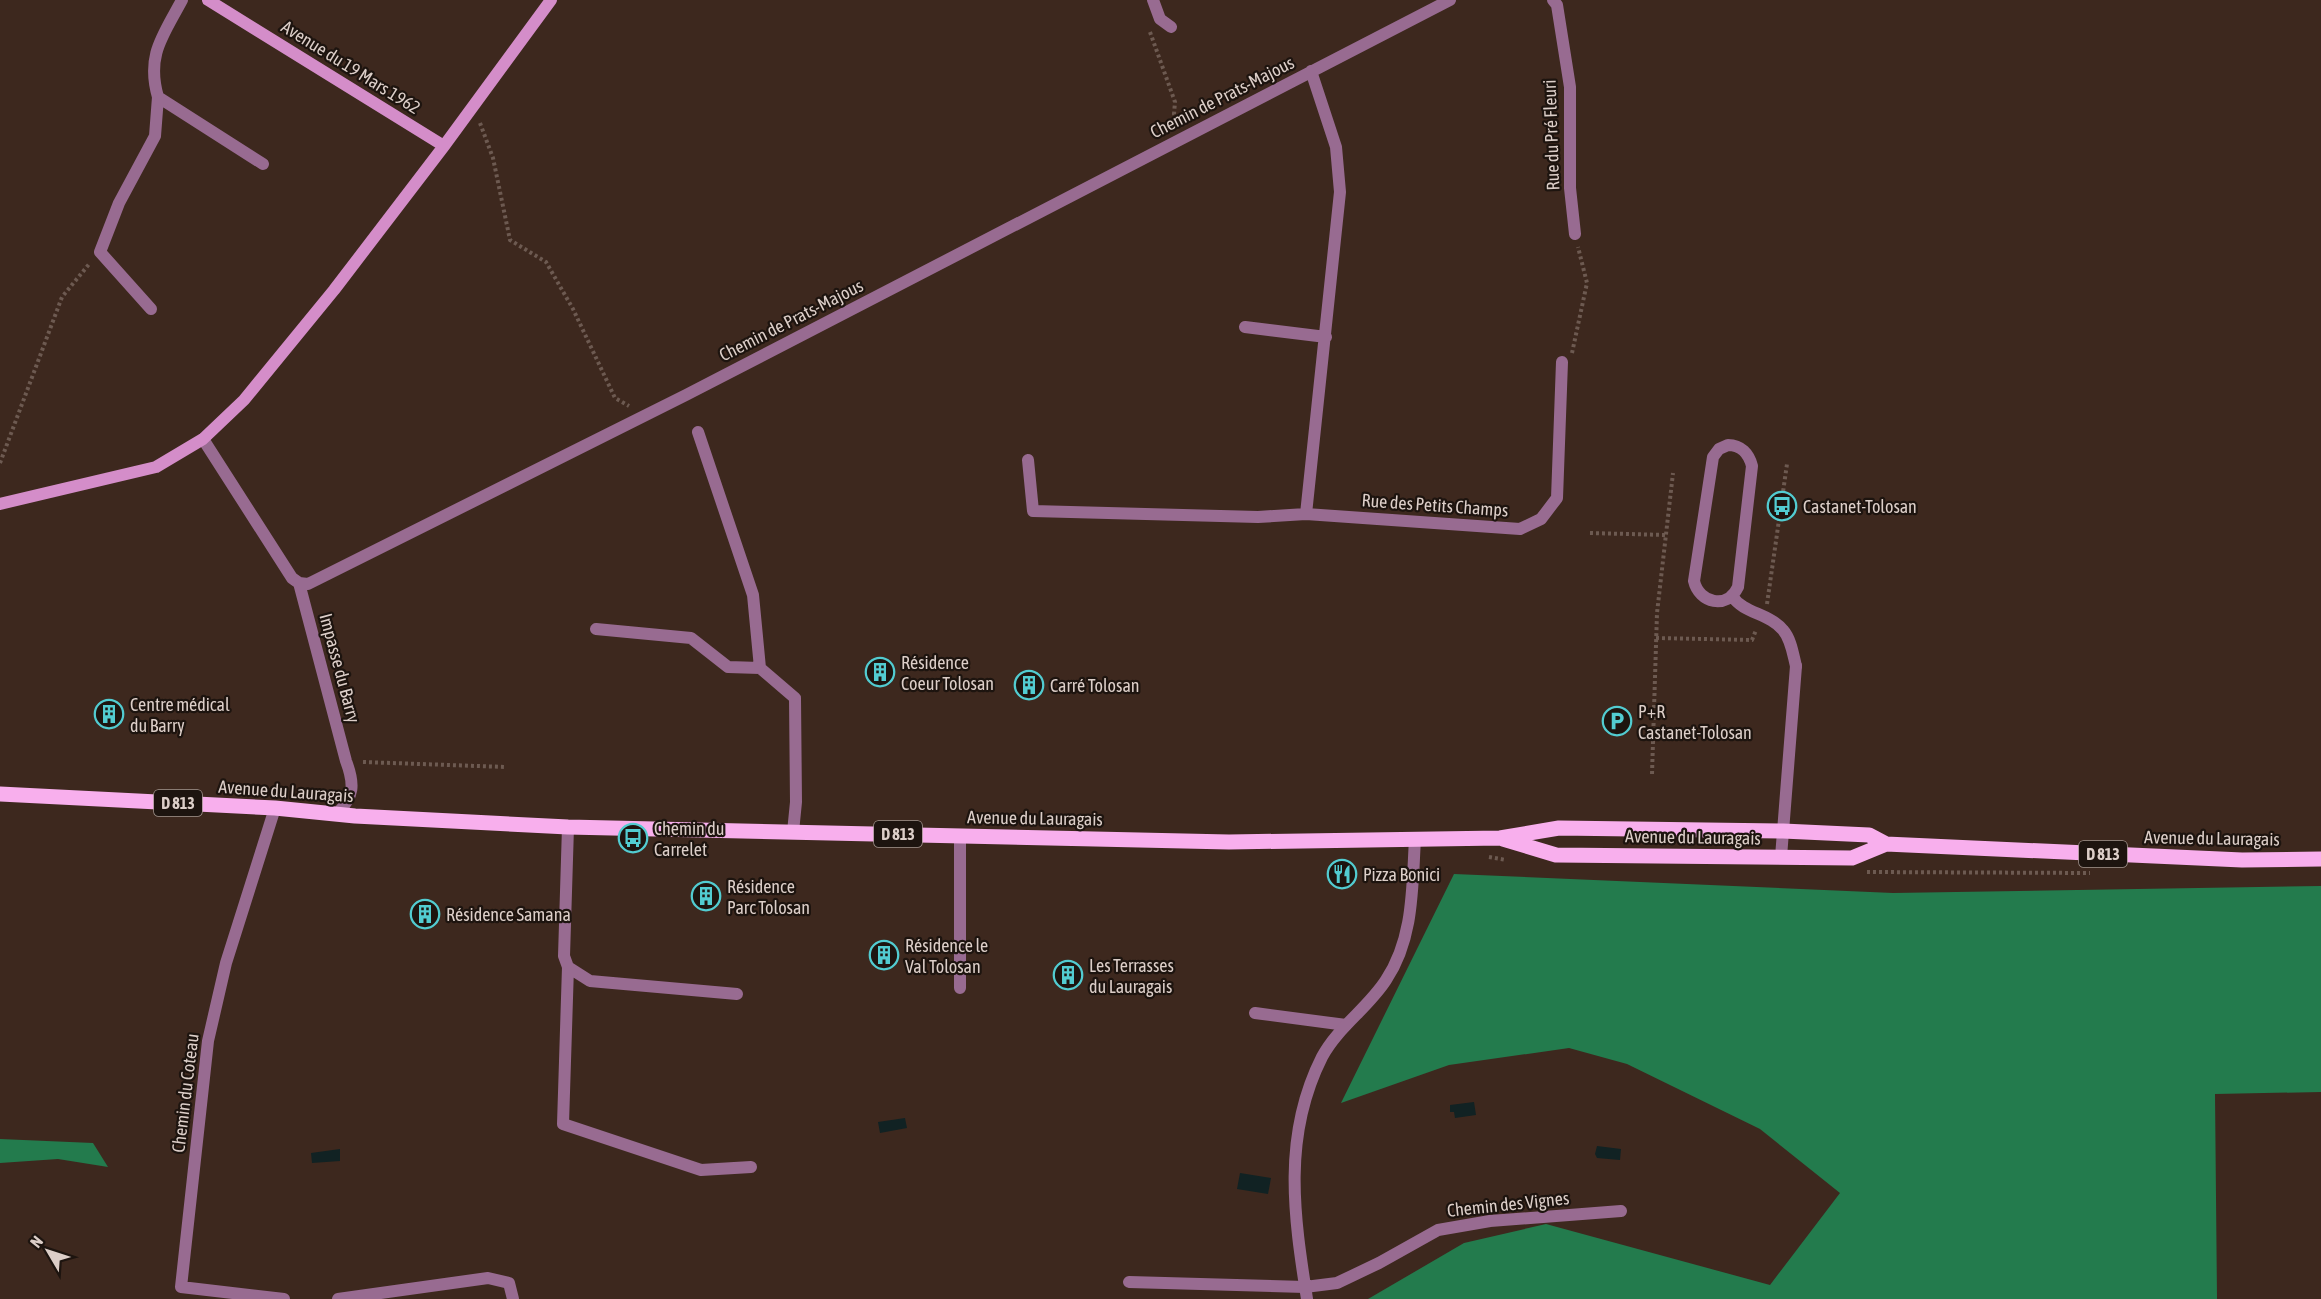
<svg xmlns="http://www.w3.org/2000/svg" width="2321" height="1299" viewBox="0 0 2321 1299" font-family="'Asap Condensed',sans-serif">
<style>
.forest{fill:#237b4d}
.water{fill:#112223}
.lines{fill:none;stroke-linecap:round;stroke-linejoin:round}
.path{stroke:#6d5a51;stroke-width:4;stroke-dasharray:3 3;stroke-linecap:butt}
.lane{stroke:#986b91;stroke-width:12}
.street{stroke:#986b91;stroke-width:12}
.secondary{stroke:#d48dc9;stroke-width:12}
.primary{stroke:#f8afed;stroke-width:15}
.labels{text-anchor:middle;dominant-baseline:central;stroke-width:4.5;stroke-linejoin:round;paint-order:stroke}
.shield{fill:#1d140f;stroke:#a39690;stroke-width:1.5}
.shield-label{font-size:16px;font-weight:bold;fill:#dccec8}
.street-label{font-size:18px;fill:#dccec8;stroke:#1d140f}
.poi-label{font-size:18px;fill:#dccec8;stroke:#1d140f;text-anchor:start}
</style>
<rect width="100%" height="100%" fill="#3d281e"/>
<!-- forest -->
<path class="forest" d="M1454,874l439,19 428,-7v206l-106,2 2,205h-849l96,-56 82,-19 224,61 70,-92 -80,-64 -133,-65 -58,-16 -120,17 -108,38z
M0,1139l93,4 15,24 -50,-8 -58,4z"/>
<!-- water -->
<path class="water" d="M1474,1102l2,13 -21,3 -1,-6h-4v-7z
M905,1118l2,10 -27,5 -2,-11z
M1597,1146l24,3 -1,11 -23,-2 -2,-4z
M340,1149v12l-28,2 -1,-10z
M1240,1173l31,5 -3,16 -31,-5z"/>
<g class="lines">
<!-- path -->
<path class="path" d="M1150,32l25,70 -1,12 5,9
M480,123l13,35 17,82 36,22 27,47 42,89 14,8
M1572,353l15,-70 -9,-36
M0,463l62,-166 28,-34
M1590,533l76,2
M1767,604l20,-140
M1656,638l96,2 4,-10
M363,762l143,5
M1652,774l5,-161 16,-140
M1489,857l17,3
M1867,872l223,1"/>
<!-- lane -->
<path class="lane" d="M1153,0l7,19 11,8
M1728,445c13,0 21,9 24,21l-14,121c-11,23 -39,16 -44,-6l19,-124 6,-8z
M1732,596c12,18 37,17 51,34 8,9 10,24 13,36
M960,836v152
M1255,1013l91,12
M1129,1282l176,5"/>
<!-- street -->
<path class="street" d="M182,0c-19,36 -36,55 -24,97l105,67
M1553,0l4,5 13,82v101l5,46
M151,309l-51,-57 19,-49 36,-67 3,-39
M1245,327l81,10
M698,432l55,163 7,73 35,30 1,104 -3,30
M203,439l89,139 7,5 9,1 378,-189 764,-395
M1028,460l5,51 225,6 48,-3 214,15 21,-10 16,-21 5,-136
M1306,514l34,-322 -4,-45 -25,-76
M299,583l47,178c9,24 8,35 -9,53
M596,629l95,9 37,29 32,1
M275,808l-49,155 -18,78 -27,246 103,12
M568,827l-4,129 4,11 22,14 147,13
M1781,857l15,-191
M568,967l-5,157 138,46 50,-3
M1305,1287l32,-4 42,-20 59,-33 52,-9 131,-10
M338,1299l150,-21 21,5 4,16
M1307,1299c-13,-83 -25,-163 15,-242 16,-30 46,-49 64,-77 28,-42 26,-93 29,-141"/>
<!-- secondary -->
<path class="secondary" d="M208,0l236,146
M0,504l156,-37 47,-28 41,-39 90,-110 110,-144 107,-146"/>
<!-- primary -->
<path class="primary" d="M0,794l275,14 80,8 213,11 661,15 271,-4 59,-10 224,3 86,4 17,9
M1503,839l53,16 296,3 34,-14 356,16 79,-1"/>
</g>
<!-- icons -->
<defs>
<g id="bus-ring" transform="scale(1.5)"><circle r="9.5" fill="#1d140f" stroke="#52ccd1" stroke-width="1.5"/><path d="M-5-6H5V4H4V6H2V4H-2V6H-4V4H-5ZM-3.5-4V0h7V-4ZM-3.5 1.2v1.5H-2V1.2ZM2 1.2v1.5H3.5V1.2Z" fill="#52ccd1"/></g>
<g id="building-ring" transform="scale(1.5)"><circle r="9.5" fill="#1d140f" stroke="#52ccd1" stroke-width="1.5"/><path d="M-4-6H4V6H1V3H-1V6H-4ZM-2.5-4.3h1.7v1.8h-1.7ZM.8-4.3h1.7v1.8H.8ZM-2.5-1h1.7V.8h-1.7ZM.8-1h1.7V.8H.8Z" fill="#52ccd1"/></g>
<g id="parking-ring" transform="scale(1.5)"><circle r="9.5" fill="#1d140f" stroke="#52ccd1" stroke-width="1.5"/><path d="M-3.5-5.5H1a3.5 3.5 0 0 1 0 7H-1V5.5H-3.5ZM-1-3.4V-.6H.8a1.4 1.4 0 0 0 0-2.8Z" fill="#52ccd1"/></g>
<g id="restaurant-ring" transform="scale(1.5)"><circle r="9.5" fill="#1d140f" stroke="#52ccd1" stroke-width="1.5"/><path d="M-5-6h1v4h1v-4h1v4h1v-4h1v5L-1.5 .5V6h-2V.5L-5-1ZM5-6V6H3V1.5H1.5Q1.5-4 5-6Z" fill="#52ccd1"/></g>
</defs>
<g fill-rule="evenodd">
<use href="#bus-ring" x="1782" y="506"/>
<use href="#building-ring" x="880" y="672"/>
<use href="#building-ring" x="1029" y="685"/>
<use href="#building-ring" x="109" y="714"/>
<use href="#parking-ring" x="1617" y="721"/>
<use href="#bus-ring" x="633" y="838"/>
<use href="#restaurant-ring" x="1342" y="874"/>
<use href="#building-ring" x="706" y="896"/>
<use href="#building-ring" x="425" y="914"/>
<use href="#building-ring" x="884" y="955"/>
<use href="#building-ring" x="1068" y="975"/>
</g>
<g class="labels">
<!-- shield labels -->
<g class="shield">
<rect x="154" y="790" width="48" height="26" rx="4.5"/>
<rect x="874" y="821" width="48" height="26" rx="4.5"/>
<rect x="2079" y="841" width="48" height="26" rx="4.5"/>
</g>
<g class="shield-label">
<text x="178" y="803">D 813</text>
<text x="898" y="834">D 813</text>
<text x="2103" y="854">D 813</text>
</g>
<!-- street labels -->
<g class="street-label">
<text transform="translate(351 67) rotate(32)">Avenue du 19 Mars 1962</text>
<text transform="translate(1222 97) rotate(-27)">Chemin de Prats-Majous</text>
<text transform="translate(1551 135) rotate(-92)">Rue du Pré Fleuri</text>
<text transform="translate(791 320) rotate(-27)">Chemin de Prats-Majous</text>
<text transform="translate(1435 505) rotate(4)">Rue des Petits Champs</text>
<text transform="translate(340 668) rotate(75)">Impasse du Barry</text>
<text transform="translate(286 791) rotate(4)">Avenue du Lauragais</text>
<text transform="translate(1035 818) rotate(1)">Avenue du Lauragais</text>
<text transform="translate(1693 837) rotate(1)">Avenue du Lauragais</text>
<text transform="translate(2212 838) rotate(1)">Avenue du Lauragais</text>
<text transform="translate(185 1093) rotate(-83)">Chemin du Coteau</text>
<text transform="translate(1508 1204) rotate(-6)">Chemin des Vignes</text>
</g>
<!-- poi labels -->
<g class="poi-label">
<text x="1803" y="506">Castanet-Tolosan</text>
<text x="901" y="662">Résidence<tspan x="901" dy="21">Coeur Tolosan</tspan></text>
<text x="1050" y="685">Carré Tolosan</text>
<text x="130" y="704">Centre médical<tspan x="130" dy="21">du Barry</tspan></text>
<text x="1638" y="711">P+R<tspan x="1638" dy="21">Castanet-Tolosan</tspan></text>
<text x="654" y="828">Chemin du<tspan x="654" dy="21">Carrelet</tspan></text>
<text x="1363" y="874">Pizza Bonici</text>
<text x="727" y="886">Résidence<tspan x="727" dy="21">Parc Tolosan</tspan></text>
<text x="446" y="914">Résidence Samana</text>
<text x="905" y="945">Résidence le<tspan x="905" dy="21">Val Tolosan</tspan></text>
<text x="1089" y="965">Les Terrasses<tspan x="1089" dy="21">du Lauragais</tspan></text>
</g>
</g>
<!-- north arrow -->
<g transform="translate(48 1251) rotate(309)" stroke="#1d140f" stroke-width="4.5" paint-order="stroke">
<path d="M0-4.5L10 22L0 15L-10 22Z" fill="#dccec8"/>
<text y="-9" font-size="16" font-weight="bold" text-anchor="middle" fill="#dccec8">N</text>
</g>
</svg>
